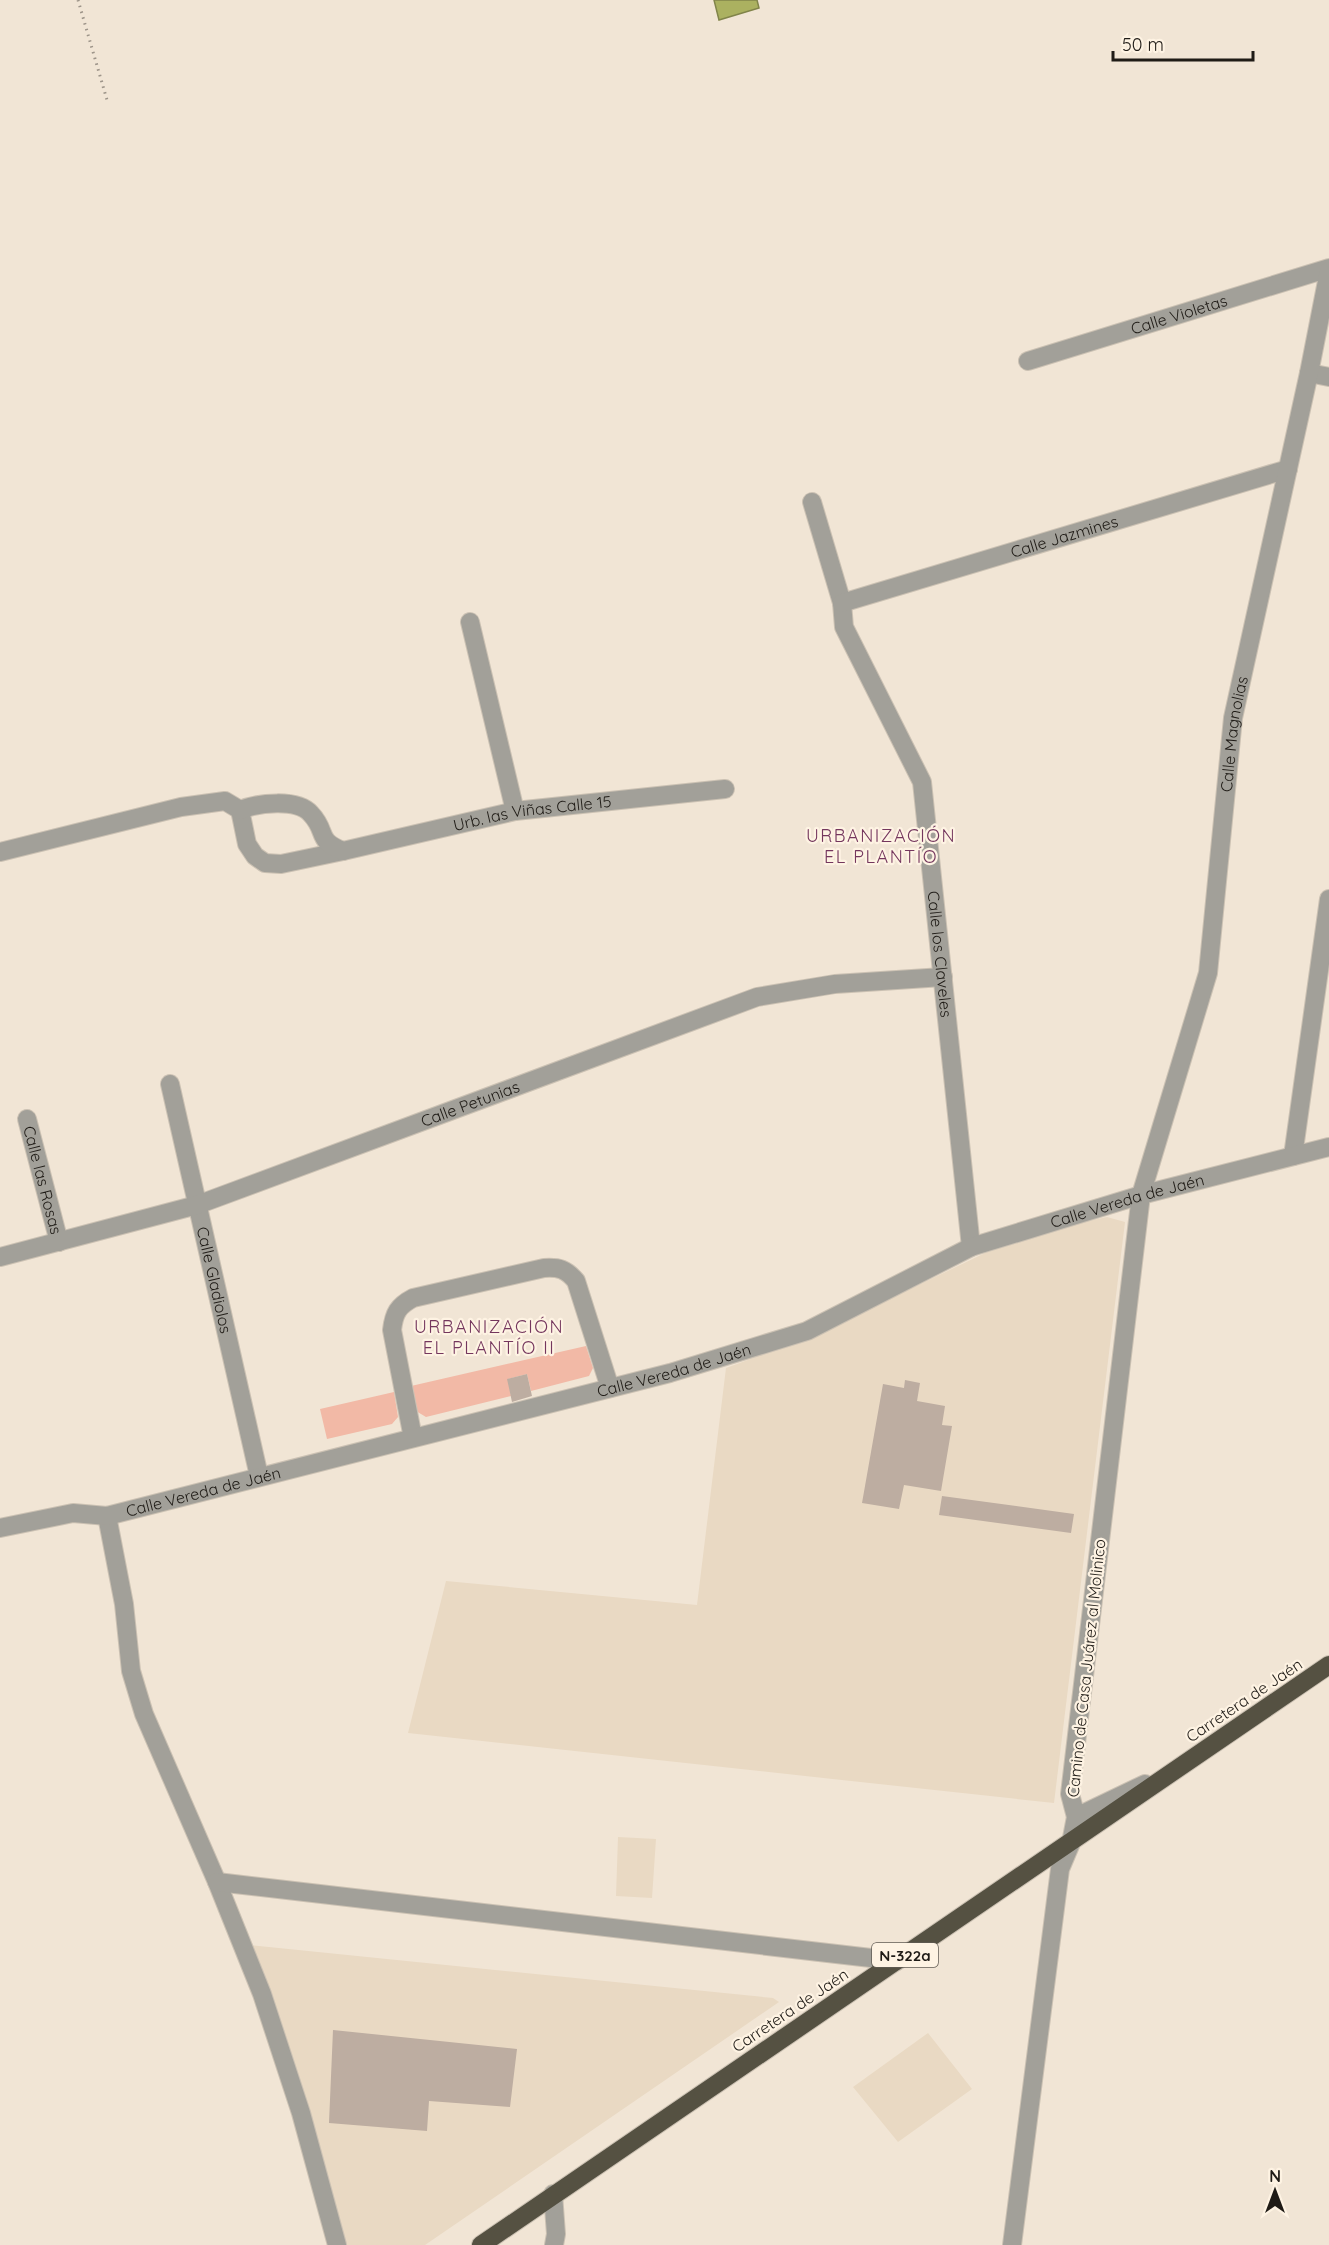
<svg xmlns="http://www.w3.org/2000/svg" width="1329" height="2245" viewBox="0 0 1329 2245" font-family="Quicksand,sans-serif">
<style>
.built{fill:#e9d9c3}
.green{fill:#f2b9a6}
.water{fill:#abb160;stroke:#81844a;stroke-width:1.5}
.building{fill:#bdada1}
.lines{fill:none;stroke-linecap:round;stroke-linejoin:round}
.minor-casing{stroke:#cbc1b3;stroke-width:20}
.highway-casing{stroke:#cbc1b3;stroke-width:20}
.path{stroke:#9d9489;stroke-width:3;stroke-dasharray:1.5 4.5;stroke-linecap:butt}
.minor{stroke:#a2a099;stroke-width:18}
.highway{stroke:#555142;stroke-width:18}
.labels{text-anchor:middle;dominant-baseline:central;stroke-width:4.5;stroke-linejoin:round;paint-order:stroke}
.shield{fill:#fef3e3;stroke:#625c54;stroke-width:1.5}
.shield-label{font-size:15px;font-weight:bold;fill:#1f1b16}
.street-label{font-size:16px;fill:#1f1b16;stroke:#fef3e3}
.neighbourhood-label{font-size:18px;letter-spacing:1.5px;fill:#74365d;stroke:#fef3e3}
</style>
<rect width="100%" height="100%" fill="#f1e5d5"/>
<!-- built -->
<path class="built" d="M1107,1217l18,5 -71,581 -646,-70 38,-152 251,24 29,-237 84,-31 175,-84 94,-30z
M618,1837l38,2 -4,59 -36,-2z
M248,1945l525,53 6,4 -354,243h-78z
M928,2033l44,56 -74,53 -45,-55z"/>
<!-- green -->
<path class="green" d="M586,1346l7,22 -4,8 -58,15 -4,-17 -19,5 3,17 -85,21 -10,-6 -5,-25z
M394,1392l4,25 -6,7 -65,15 -7,-30z"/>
<!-- water -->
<path class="water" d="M714,0h43l2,8 -40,12z"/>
<!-- building -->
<path class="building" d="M527,1374l5,22 -20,6 -5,-23z
M905,1380l15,3 -3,18 28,5 -3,19 10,1 -11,65 -37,-6 -5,24 -37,-6 21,-119 21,4z
M942,1496l132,18 -3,19 -132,-18z
M333,2030l184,19 -7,58 -81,-6 -2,30 -98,-8z"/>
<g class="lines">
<!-- minor casing -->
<g class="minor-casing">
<g id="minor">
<path id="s1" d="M1028,361l301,-93"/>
<path d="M1309,373l20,4"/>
<path id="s2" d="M812,502l30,101 2,24 78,155 49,465"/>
<path id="s3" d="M842,603l446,-134"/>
<path d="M470,622l45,189"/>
<path d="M240,810l7,34 8,12 10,7 16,1 62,-13"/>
<path id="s4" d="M0,852l181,-45 44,-6 15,9c18,-7 57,-12 71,4 17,18 4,26 32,37l172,-40 210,-22"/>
<path id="s5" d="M170,1084l89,392"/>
<path id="s6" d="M27,1119l32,123"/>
<path d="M1293,1156l36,-257"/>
<path id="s7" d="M0,1257l197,-52 560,-208 78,-13 108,-7"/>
<path d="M413,1438l-21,-108c2,-17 6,-24 21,-32l131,-30c15,-1 22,1 32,13l34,107"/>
<path d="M107,1516l17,88 7,67 13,43 73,168 45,112 39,119 36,132"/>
<path id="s8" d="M0,1528l73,-15 34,3 563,-143 137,-42 164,-84 170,-52 188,-48"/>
<path d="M1076,1817l69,-33"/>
<path d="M217,1882l680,79"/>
<path d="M553,2194l3,40 -2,11"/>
<path id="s9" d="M1012,2245l48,-376 11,-26 5,-26 -6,-23 71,-599 67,-222 25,-255 76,-345 20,-102"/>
</g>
</g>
<!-- highway casing -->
<g class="highway-casing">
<path id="highway" d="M481,2245l848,-580"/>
</g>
<!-- path -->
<path class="path" d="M78,0l29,100"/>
<!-- minor -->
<use href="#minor" class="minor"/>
<!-- highway -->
<use href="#highway" class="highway"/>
</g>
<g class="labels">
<!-- shield labels -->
<rect class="shield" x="872" y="1943" width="66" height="24" rx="4.5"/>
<g class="shield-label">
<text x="905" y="1955">N-322a</text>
</g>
<!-- street labels -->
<g class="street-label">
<text stroke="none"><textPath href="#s1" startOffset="158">Calle Violetas</textPath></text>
<text stroke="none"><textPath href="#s3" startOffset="232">Calle Jazmines</textPath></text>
<text stroke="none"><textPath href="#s9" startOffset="1533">Calle Magnolias</textPath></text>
<text stroke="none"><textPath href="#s4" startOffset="567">Urb. las Viñas Calle 15</textPath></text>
<text stroke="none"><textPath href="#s2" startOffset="476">Calle los Claveles</textPath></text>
<text stroke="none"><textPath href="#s7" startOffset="495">Calle Petunias</textPath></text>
<text stroke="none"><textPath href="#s6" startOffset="63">Calle las Rosas</textPath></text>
<text stroke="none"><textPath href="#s8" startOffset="1180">Calle Vereda de Jaén</textPath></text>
<text stroke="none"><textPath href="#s5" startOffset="201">Calle Gladiolos</textPath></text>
<text stroke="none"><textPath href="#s8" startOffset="694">Calle Vereda de Jaén</textPath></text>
<text stroke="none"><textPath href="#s8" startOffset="208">Calle Vereda de Jaén</textPath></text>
<text transform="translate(1086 1668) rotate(-84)">Camino de Casa Juárez al Molinico</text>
<text transform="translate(1244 1700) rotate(-34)">Carretera de Jaén</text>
<text transform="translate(790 2010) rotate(-34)">Carretera de Jaén</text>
</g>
<!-- neighbourhood labels -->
<g class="neighbourhood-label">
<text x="881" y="835">URBANIZACIÓN<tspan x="881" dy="21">EL PLANTÍO</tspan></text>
<text x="489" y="1326">URBANIZACIÓN<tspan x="489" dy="21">EL PLANTÍO II</tspan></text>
</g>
</g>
<!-- north arrow -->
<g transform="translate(1275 2191)" stroke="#fef3e3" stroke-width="4.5" paint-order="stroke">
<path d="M0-4.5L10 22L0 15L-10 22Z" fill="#1f1b16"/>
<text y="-9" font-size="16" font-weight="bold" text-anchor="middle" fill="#1f1b16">N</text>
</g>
<!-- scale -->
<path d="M1113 51v9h140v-9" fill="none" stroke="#1f1b16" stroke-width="3"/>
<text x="1122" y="51" font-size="18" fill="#1f1b16" stroke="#fef3e3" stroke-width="4.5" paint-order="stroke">50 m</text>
</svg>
